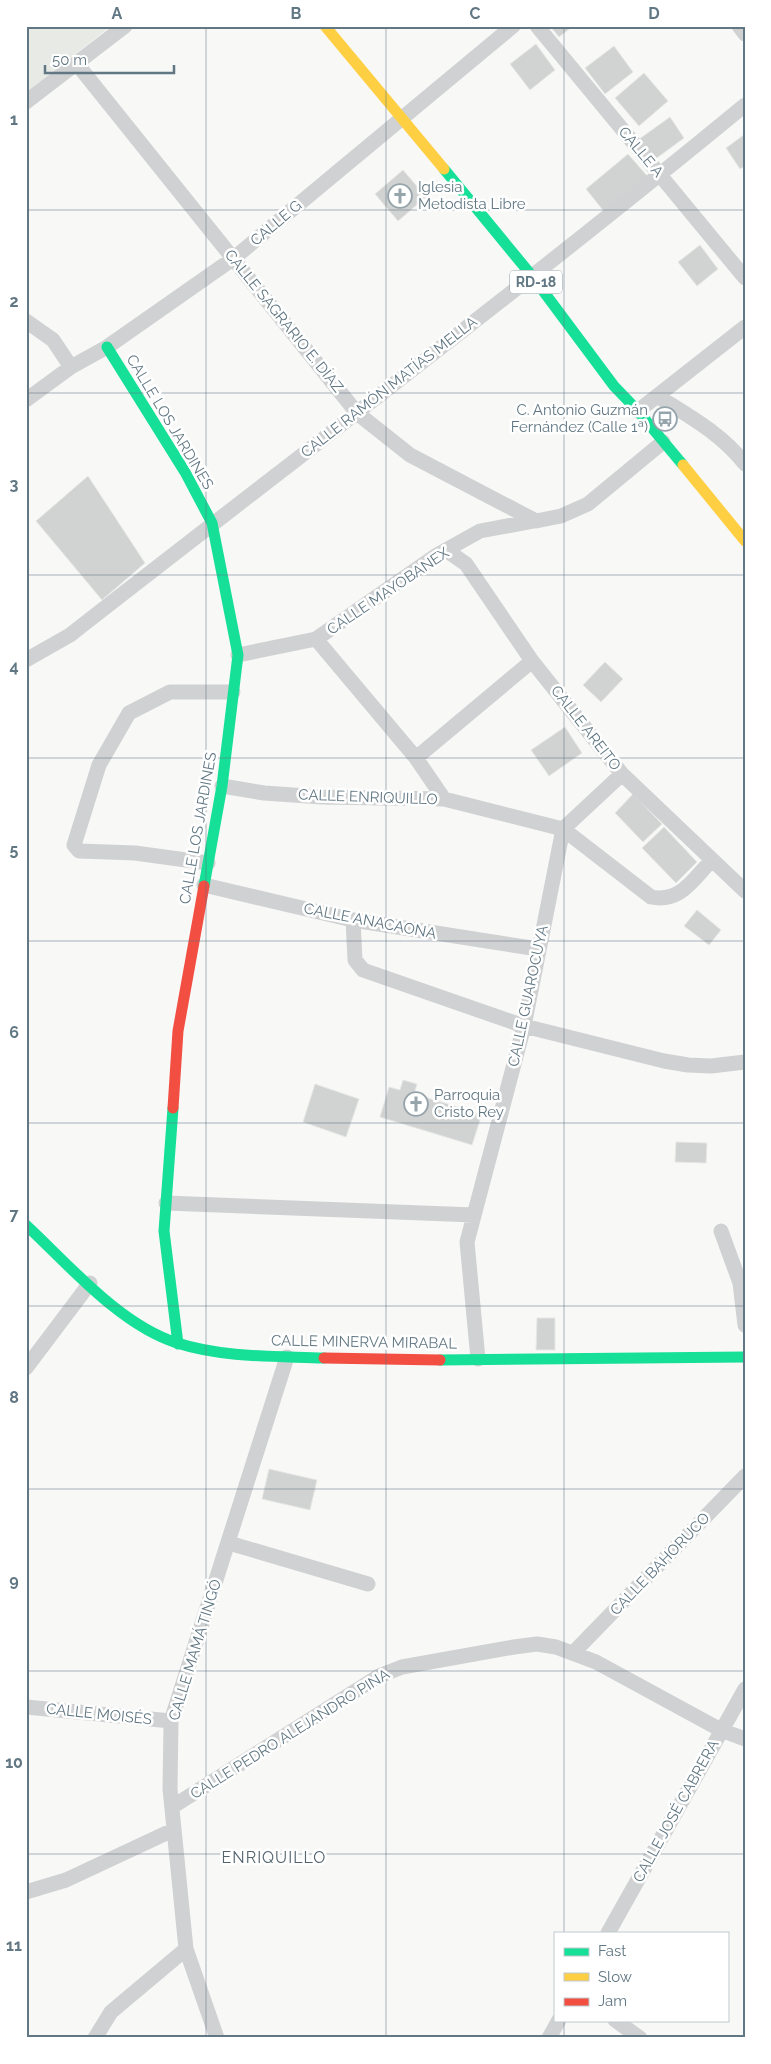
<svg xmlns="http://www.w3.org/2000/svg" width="771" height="2064" viewBox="0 0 771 2064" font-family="Raleway,sans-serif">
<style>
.green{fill:#e8ebe5}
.building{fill:#d1d3d3;stroke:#e7e7e6}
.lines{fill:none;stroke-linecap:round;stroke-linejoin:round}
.street{stroke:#d0d1d2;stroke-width:15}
.fast{stroke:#16e098;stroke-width:11}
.slow{stroke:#ffcf43;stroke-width:11}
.jam{stroke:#f24e42;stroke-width:11}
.grid{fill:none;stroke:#617783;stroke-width:1;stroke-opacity:0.55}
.labels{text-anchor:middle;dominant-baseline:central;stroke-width:5;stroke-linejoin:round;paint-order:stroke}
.shield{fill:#fff;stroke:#90a0a8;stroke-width:1}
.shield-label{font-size:14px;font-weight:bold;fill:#617783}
.street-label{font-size:15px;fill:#617783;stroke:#fff}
.poi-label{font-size:15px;fill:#617783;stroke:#fff;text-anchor:start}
.neighbourhood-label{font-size:16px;letter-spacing:1px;fill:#54646e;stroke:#fff}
.neatline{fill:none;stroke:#617783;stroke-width:2}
.grid-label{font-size:16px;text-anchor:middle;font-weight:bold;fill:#617783}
</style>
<rect width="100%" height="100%" fill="#f8f8f7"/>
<!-- green -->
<path class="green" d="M26,26h85l-85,67z"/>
<!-- building -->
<path class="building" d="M550,26h23l-14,11z
M536,44l19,26 -25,20 -20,-26z
M614,46l19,26 -28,22 -20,-26z
M644,73l24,28 -29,25 -24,-28z
M670,117l14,21 -34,25 -15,-21z
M745,134v32l-5,3 -14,-21z
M628,154l21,24 -43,36 -20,-25z
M403,170l23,27 -28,24 -23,-27z
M700,245l18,24 -21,17 -19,-24z
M88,476l57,87 -43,37 -66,-79z
M605,662l18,17 -22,23 -18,-17z
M565,727l17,26 -33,23 -18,-26z
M633,794l29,30 -19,18 -28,-29z
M664,827l33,35 -21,21 -34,-35z
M697,910l24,20 -12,15 -25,-19z
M403,1080l14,4 -3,10 68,20 -10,31 -92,-28 9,-30 11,3z
M315,1084l44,15 -13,38 -43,-15z
M676,1142l31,1 -1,20 -31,-1z
M537,1318h18v32h-19z
M269,1469l48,11 -7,30 -48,-11z"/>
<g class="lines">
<!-- street -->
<path class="street" d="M537,26l208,252
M739,26l6,8
M77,64l280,349 53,42 126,66 25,-5 27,-12 75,-62
M26,102l99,-76
M26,321l27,19 18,27
M657,396c32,20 65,38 88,68
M26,400l45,-33 36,-20 127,-89 279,-232
M638,411l107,-84
M446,550l20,14 66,97 90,113 123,117
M316,639l100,119 28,41
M238,655l78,-16 121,-84 43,-24 54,-10
M26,660l44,-25c225,-176 454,-348 675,-530
M416,758l116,-97
M222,786l42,7 58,4 122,2 119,30 88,68c30,6 42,-18 61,-37
M208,863l-73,-10 -56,-2 -5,-6 25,-80 30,-52 41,-21h63
M204,885l149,35 185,29
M353,920l2,40 8,10 161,56 140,35 24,4 23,1 34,-4
M166,1203l308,12
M721,1231l19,52 5,42
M478,1359l-11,-117 57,-216 39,-197 59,-55
M26,1368l64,-85
M229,1543l139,41
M574,1652l171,-176
M26,1707l145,14
M172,1807l207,-131 23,-9 112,-20 23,-3 19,3 40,15 125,68 24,9
M26,1892l40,-12 107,-50
M608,1933l137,-244
M615,2020l25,18
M95,2038l16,-26 75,-63
M217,2038l-31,-89 -16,-160 1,-68 116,-364
M549,2038l10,-18"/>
<!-- fast -->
<path class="fast" d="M444,169l88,107 82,110 24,25 45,54
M107,347l78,125 27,51 26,132 -16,131 -18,100
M173,1108l-9,123 14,113
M26,1225c43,40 94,100 151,118 47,15 99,13 147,15
M440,1360l305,-3"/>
<!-- slow -->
<path class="slow" d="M325,26l119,143
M683,465l62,76"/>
<!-- jam -->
<path class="jam" d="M173,1108l5,-77 26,-145
M324,1358l116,2"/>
</g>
<!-- grid -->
<path class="grid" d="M206,26v2012M386,26v2012M564,26v1907M26,210h719M26,393h719M26,575h719M26,758h719M26,941h719M26,1123h719M26,1306h719M26,1489h719M26,1671h719M26,1854h719M564,2020v18"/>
<!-- icons -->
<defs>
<g id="church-ring" transform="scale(1.25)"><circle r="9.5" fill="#fff" stroke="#96a4ac" stroke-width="1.5"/><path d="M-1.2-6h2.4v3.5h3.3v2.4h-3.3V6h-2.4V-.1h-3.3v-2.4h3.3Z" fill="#96a4ac"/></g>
<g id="bus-ring" transform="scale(1.25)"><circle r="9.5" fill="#fff" stroke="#96a4ac" stroke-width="1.5"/><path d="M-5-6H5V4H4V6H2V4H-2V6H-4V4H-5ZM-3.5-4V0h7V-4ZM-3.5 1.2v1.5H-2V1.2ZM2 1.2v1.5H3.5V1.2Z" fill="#96a4ac"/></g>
</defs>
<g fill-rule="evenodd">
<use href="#church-ring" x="400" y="196"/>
<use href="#bus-ring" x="665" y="419"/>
<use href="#church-ring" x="416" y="1104"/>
</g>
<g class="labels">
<!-- shield labels -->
<rect class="shield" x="510" y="270.5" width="52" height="23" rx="4"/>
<g class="shield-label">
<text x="536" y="282">RD-18</text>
</g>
<!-- street labels -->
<g class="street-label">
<text transform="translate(641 152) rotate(50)">CALLE A</text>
<text transform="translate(276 223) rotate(-40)">CALLE G</text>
<text transform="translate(284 321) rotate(51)">CALLE SAGRARIO E. DÍAZ</text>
<text transform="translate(389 387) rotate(-38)">CALLE RAMÓN MATÍAS MELLA</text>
<text transform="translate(170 422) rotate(59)">CALLE LOS JARDINES</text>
<text transform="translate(388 591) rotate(-34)">CALLE MAYOBANEX</text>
<text transform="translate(586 728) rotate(52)">CALLE AREITO</text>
<text transform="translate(368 797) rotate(2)">CALLE ENRIQUILLO</text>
<text transform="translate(198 828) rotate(-80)">CALLE LOS JARDINES</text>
<text transform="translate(370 921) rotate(11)">CALLE ANACAONA</text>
<text transform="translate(528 996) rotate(-78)">CALLE GUAROCUYA</text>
<text transform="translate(364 1342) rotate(1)">CALLE MINERVA MIRABAL</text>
<text transform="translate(660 1564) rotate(-46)">CALLE BAHORUCO</text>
<text transform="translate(195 1650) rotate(-73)">CALLE MAMÁ TINGÓ</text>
<text transform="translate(99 1714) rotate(6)">CALLE MOISÉS</text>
<text transform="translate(290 1734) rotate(-32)">CALLE PEDRO ALEJANDRO PINA</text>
<text transform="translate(676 1811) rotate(-61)">CALLE JOSÉ CABRERA</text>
</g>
<!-- poi labels -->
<g class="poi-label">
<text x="418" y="187">Iglesia<tspan x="418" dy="17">Metodista Libre</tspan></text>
<text x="648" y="410" text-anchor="end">C. Antonio Guzmán<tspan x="648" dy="17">Fernández (Calle 1ª)</tspan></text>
<text x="434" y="1095">Parroquia<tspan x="434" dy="17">Cristo Rey</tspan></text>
</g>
<!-- neighbourhood labels -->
<g class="neighbourhood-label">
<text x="274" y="1857">ENRIQUILLO</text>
</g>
</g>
<!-- border -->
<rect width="771" height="2064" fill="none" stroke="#ffffff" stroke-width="55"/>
<!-- legend -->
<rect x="554" y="1932" width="175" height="90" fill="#ffffff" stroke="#c0c9cd"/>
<rect x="564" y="1948" width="25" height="8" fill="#16e098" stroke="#c0c9cd"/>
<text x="598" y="1956" font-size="15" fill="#617783">Fast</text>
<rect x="564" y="1973" width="25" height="8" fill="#ffcf43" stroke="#c0c9cd"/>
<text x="598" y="1982" font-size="15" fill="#617783">Slow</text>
<rect x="564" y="1998" width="25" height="8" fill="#f24e42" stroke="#c0c9cd"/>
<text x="598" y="2006" font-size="15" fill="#617783">Jam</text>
<!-- scale -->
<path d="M45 65v8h129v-8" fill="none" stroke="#617783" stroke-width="2.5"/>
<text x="52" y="65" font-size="15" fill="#617783" stroke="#ffffff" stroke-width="4" paint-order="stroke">50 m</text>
<rect x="28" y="28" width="716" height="2008" class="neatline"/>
<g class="grid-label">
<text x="117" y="19">A</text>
<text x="296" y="19">B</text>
<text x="475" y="19">C</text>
<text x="654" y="19">D</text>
<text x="14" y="125">1</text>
<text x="14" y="307">2</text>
<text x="14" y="490">3</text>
<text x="14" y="672">4</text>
<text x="14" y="855">5</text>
<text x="14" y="1038">6</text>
<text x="14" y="1220">7</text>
<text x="14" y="1403">8</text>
<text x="14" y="1586">9</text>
<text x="14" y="1768">10</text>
<text x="14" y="1951">11</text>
</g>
</svg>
